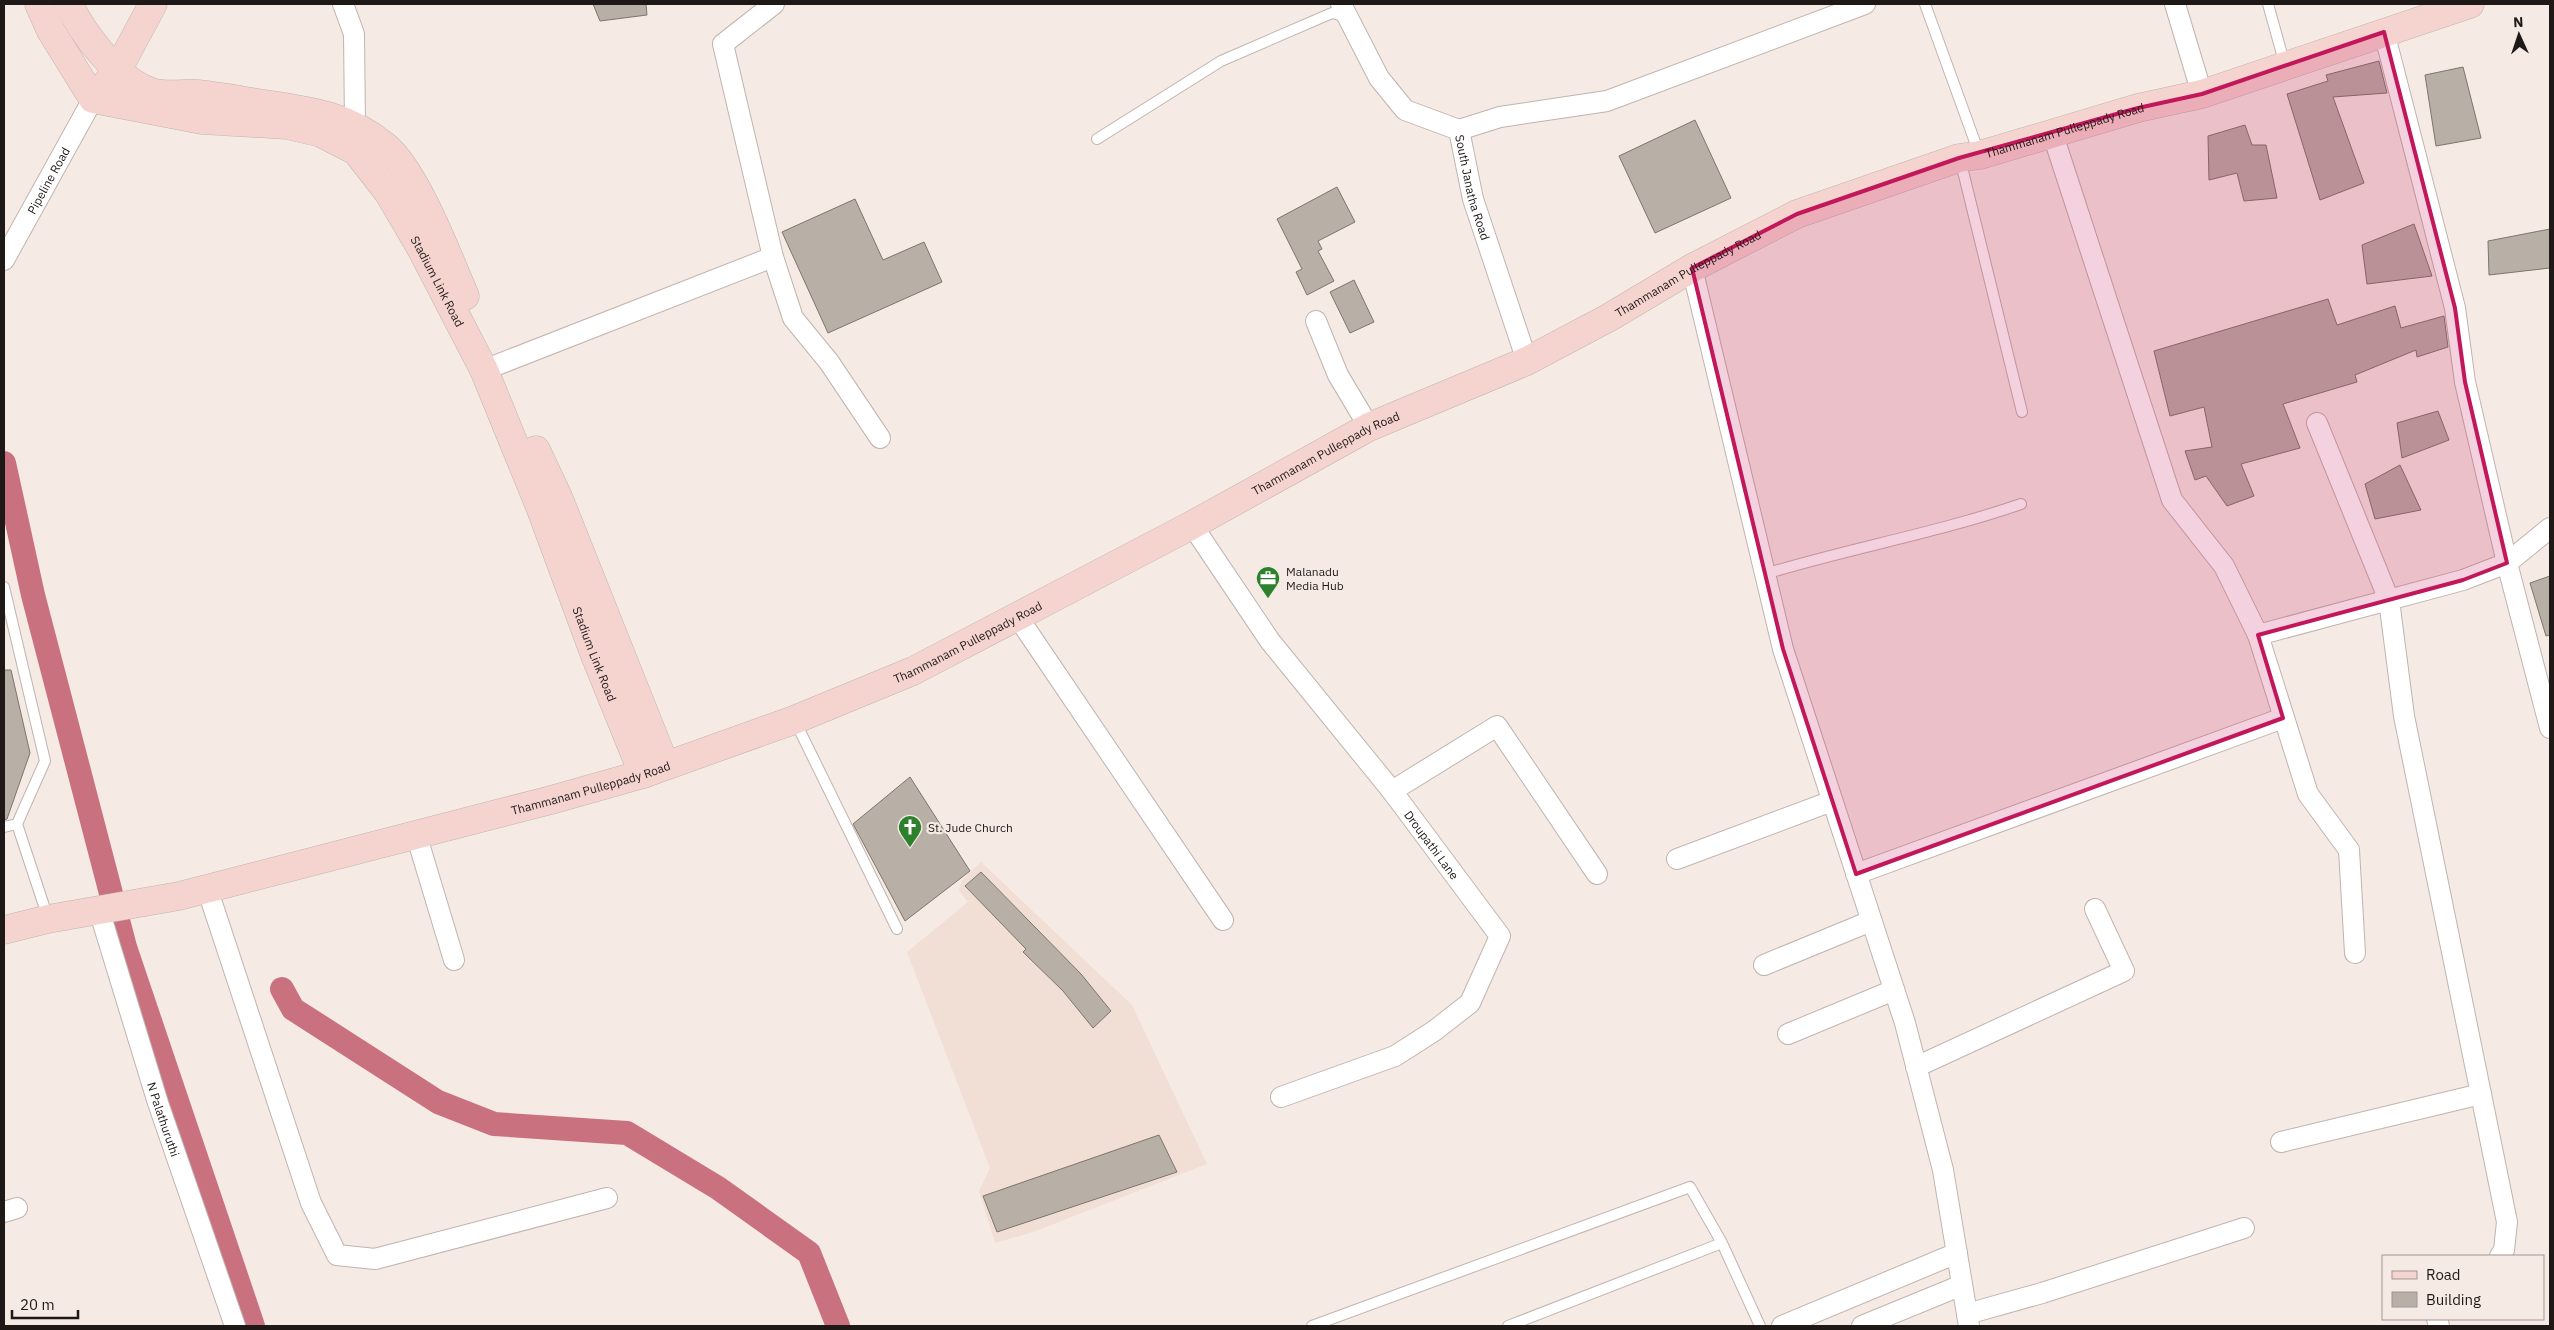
<svg xmlns="http://www.w3.org/2000/svg" width="2554" height="1330" viewBox="0 0 2554 1330" font-family="'IBM Plex Sans',sans-serif">
<style>
.built{fill:#f1ded4}
.lines{fill:none;stroke-linecap:round;stroke-linejoin:round}
.canal{stroke:#ca7180;stroke-width:24}
.building{fill:#b8afa7;stroke:#7d756d}
.lane-casing{stroke:#c0b4ae;stroke-width:12}
.street-casing{stroke:#c0b4ae;stroke-width:22}
.secondary-casing{stroke:#c0b4ae;stroke-width:29}
.lane{stroke:#fff;stroke-width:10}
.street{stroke:#fff;stroke-width:20}
.secondary{stroke:#f5d4d0;stroke-width:28}
.marked{fill:#c2185b;fill-opacity:0.2;stroke:#c2185b;stroke-width:4;stroke-linejoin:round}
.labels{text-anchor:middle;dominant-baseline:central;stroke-width:4.5;stroke-linejoin:round;paint-order:stroke}
.street-label{font-size:12px;fill:#1e1917;stroke:#f6eae4}
.poi-label{font-size:12px;fill:#1e1917;stroke:#f6eae4;text-anchor:start}
</style>
<rect width="100%" height="100%" fill="#f6eae4"/>
<!-- built -->
<path class="built" d="M981,862l151,143 75,159 -174,68 -38,11 -16,-52 11,-23 -83,-216 61,-50 -9,-12 3,-10z"/>
<g class="lines">
<!-- canal -->
<path class="canal" d="M4,463l29,132 92,352 128,379
M282,989l11,20 145,93 56,22 133,9 91,55 91,65 29,73"/>
</g>
<!-- building -->
<path class="building" d="M593,4h53l1,11 -47,6z
M2379,61l8,32 -54,4 31,86 -44,17 -33,-106 41,-13 -2,-6z
M2463,67l18,71 -45,8 -11,-71z
M1695,120l36,78 -76,35 -36,-77z
M2245,125l7,20h14l11,53 -33,3 -7,-28 -28,7 -1,-44z
M1337,187l18,35 -37,19 4,8 -4,2 16,30 -27,14 -11,-23 6,-3 -25,-50z
M855,199l28,61 41,-18 18,40 -114,51 -46,-101z
M2414,224l18,52 -65,8 -5,-39z
M2550,229v39l-61,7 -1,-34z
M1354,280l20,42 -24,11 -20,-41z
M2328,299l9,26 58,-19 6,22 43,-12 4,31 -31,10 -1,-7 -61,25 2,7 -74,22 17,44 -59,16 13,32 -27,10 -21,-30 -11,4 -10,-29 27,-4 -8,-40 -34,9 -16,-65z
M2438,411l11,29 -47,18 -5,-35z
M2400,465l21,45 -46,9 -10,-35z
M2550,576v59l-4,1 -16,-53z
M4,670h7l19,83 -23,66 -3,1z
M910,777l60,94 -65,50 -52,-97z
M981,872l100,102 30,37 -18,17 -30,-37 -40,-39 3,-3 -61,-63z
M1159,1135l18,37 -180,60 -14,-36z"/>
<g class="lines">
<!-- lane casing -->
<g class="lane-casing">
<path id="lane" d="M1925,4l54,149
M2268,4l17,61
M1097,139l124,-78 111,-48 15,4
M1960,159l62,253
M1765,574c85,-26 172,-41 256,-70
M4,587l41,174 -28,63
M795,721l102,208
M4,827l13,-3 31,94
M1312,1326l378,-139 32,56 38,83
M1508,1326l214,-83"/>
</g>
<!-- street casing -->
<g class="street-casing">
<g id="street">
<path d="M343,4l11,30 1,91"/>
<path id="s1" d="M1341,4l38,74 26,32 54,20 14,69 54,162"/>
<path d="M2175,4l27,90"/>
<path d="M2384,32l71,276 10,74 42,181 43,165"/>
<path d="M1459,130l41,-13 107,-16 258,-97"/>
<path d="M2052,132l120,368 52,66 34,69 205,-55 44,-17 43,-35"/>
<path d="M773,257l20,61 36,44 51,76"/>
<path id="s2" d="M4,260l89,-161"/>
<path d="M1692,268l91,381 122,374 38,147 26,156"/>
<path d="M1316,321l22,54 31,52"/>
<path d="M484,370l289,-113 -50,-213 51,-40"/>
<path d="M2317,423l72,177 15,116 103,506 -3,28 -4,6"/>
<path id="s3" d="M1192,525l78,116 122,150 108,145 -30,67 -36,28 -39,25 -114,41"/>
<path d="M1017,616l206,304"/>
<path d="M2258,635l50,159 41,56 6,103"/>
<path d="M1392,791l105,-65 100,148"/>
<path d="M416,834l38,126"/>
<path d="M1677,859l155,-58"/>
<path d="M1856,874l427,-156"/>
<path d="M207,888l104,315 26,52 38,4 232,-61"/>
<path id="s4" d="M99,910l59,193 77,223"/>
<path d="M1764,965l107,-44"/>
<path d="M1788,1034l106,-44"/>
<path d="M1916,1067l208,-96 -29,-62"/>
<path d="M2281,1142l200,-48"/>
<path d="M4,1212l13,-4"/>
<path d="M1967,1314l75,-21 202,-65"/>
<path d="M2437,1319l2,7"/>
<path d="M1782,1326l175,-73"/>
<path d="M1862,1326l100,-41"/>
</g>
</g>
<!-- secondary casing -->
<g class="secondary-casing">
<g id="secondary">
<path id="s5" d="M39,4l12,27 42,68 109,21 85,5 34,8 35,18 32,41 34,58 62,120 56,137 54,146 49,121"/>
<path d="M69,4c13,29 49,76 80,87 14,6 34,2 49,3 20,2 41,6 60,9 48,7 88,11 127,43 31,25 63,111 80,150"/>
<path d="M107,83l10,-12 36,-67"/>
<path d="M536,450l23,49 106,266"/>
<path id="s6" d="M4,930l44,-11 131,-23 372,-96 92,-26 151,-54 119,-49 279,-146 177,-98 158,-66 83,-44 82,-49 105,-54 162,-56 21,-3 158,-47 64,-14 268,-90"/>
</g>
</g>
<!-- lane -->
<use href="#lane" class="lane"/>
<!-- street -->
<use href="#street" class="street"/>
<!-- secondary -->
<use href="#secondary" class="secondary"/>
</g>
<!-- marked area -->
<path class="marked" d="M2384,32l71,276 10,74 42,181 -44,17 -205,55 25,83 -427,156 -73,-225 -91,-381 105,-54 162,-56 179,-50 64,-14z"/>
<!-- icons -->
<defs>
<g id="office-pin" transform="scale(1.25)"><path d="M0 17L-7.5 6A9.5 9.5 0 1 1 7.5 6Z" fill="#2d812d" stroke="#f6eae4"/><path d="M-6-3h4V-5.5h4V-3h4V5H-6ZM-1-4.5V-3h2v-1.5ZM-6 0V1H6V0Z" fill="#fff"/></g>
<g id="church-pin" transform="scale(1.25)"><path d="M0 17L-7.5 6A9.5 9.5 0 1 1 7.5 6Z" fill="#2d812d" stroke="#f6eae4"/><path d="M-1.2-6h2.4v3.5h3.3v2.4h-3.3V6h-2.4V-.1h-3.3v-2.4h3.3Z" fill="#fff"/></g>
</defs>
<g fill-rule="evenodd">
<use href="#office-pin" x="1268" y="578"/>
<use href="#church-pin" x="910" y="827"/>
</g>
<g class="labels">
<!-- street labels -->
<g class="street-label">
<text stroke="none"><textPath href="#s6" startOffset="2224">Thammanam Pulleppady Road</textPath></text>
<text stroke="none"><textPath href="#s2" startOffset="91">Pipeline Road</textPath></text>
<text stroke="none"><textPath href="#s1" startOffset="241">South Janatha Road</textPath></text>
<text stroke="none"><textPath href="#s6" startOffset="1819">Thammanam Pulleppady Road</textPath></text>
<text stroke="none"><textPath href="#s5" startOffset="534">Stadium Link Road</textPath></text>
<text stroke="none"><textPath href="#s6" startOffset="1414">Thammanam Pulleppady Road</textPath></text>
<text stroke="none"><textPath href="#s6" startOffset="1009">Thammanam Pulleppady Road</textPath></text>
<text stroke="none"><textPath href="#s5" startOffset="939">Stadium Link Road</textPath></text>
<text stroke="none"><textPath href="#s6" startOffset="604">Thammanam Pulleppady Road</textPath></text>
<text stroke="none"><textPath href="#s3" startOffset="400">Droupathi Lane</textPath></text>
<text stroke="none"><textPath href="#s4" startOffset="219">N Palathuruthi</textPath></text>
</g>
<!-- poi labels -->
<g class="poi-label">
<text x="1286" y="571">Malanadu<tspan x="1286" dy="14">Media Hub</tspan></text>
<text x="928" y="827">St. Jude Church</text>
</g>
</g>
<!-- border -->
<rect width="2554" height="1330" fill="none" stroke="#1e1917" stroke-width="10"/>
<!-- legend -->
<rect x="2382" y="1255" width="162" height="65" fill="#f6eae4" stroke="#a09692"/>
<rect x="2392" y="1271" width="25" height="8" fill="#f5d4d0" stroke="#a09692"/>
<text x="2426" y="1280" font-size="15" fill="#1e1917">Road</text>
<rect x="2392" y="1292" width="25" height="15" fill="#b8afa7" stroke="#a09692"/>
<text x="2426" y="1305" font-size="15" fill="#1e1917">Building</text>
<!-- north arrow -->
<g transform="translate(2519 35) rotate(357)" stroke="#f6eae4" stroke-width="4" paint-order="stroke">
<path d="M0-4L9 19L0 12L-9 19Z" fill="#1e1917"/>
<text y="-8" font-size="14" font-weight="bold" text-anchor="middle" fill="#1e1917">N</text>
</g>
<!-- scale -->
<path d="M12 1310v8h66v-8" fill="none" stroke="#1e1917" stroke-width="2.5"/>
<text x="20" y="1310" font-size="15" fill="#1e1917" stroke="#f6eae4" stroke-width="4" paint-order="stroke">20 m</text>
</svg>
